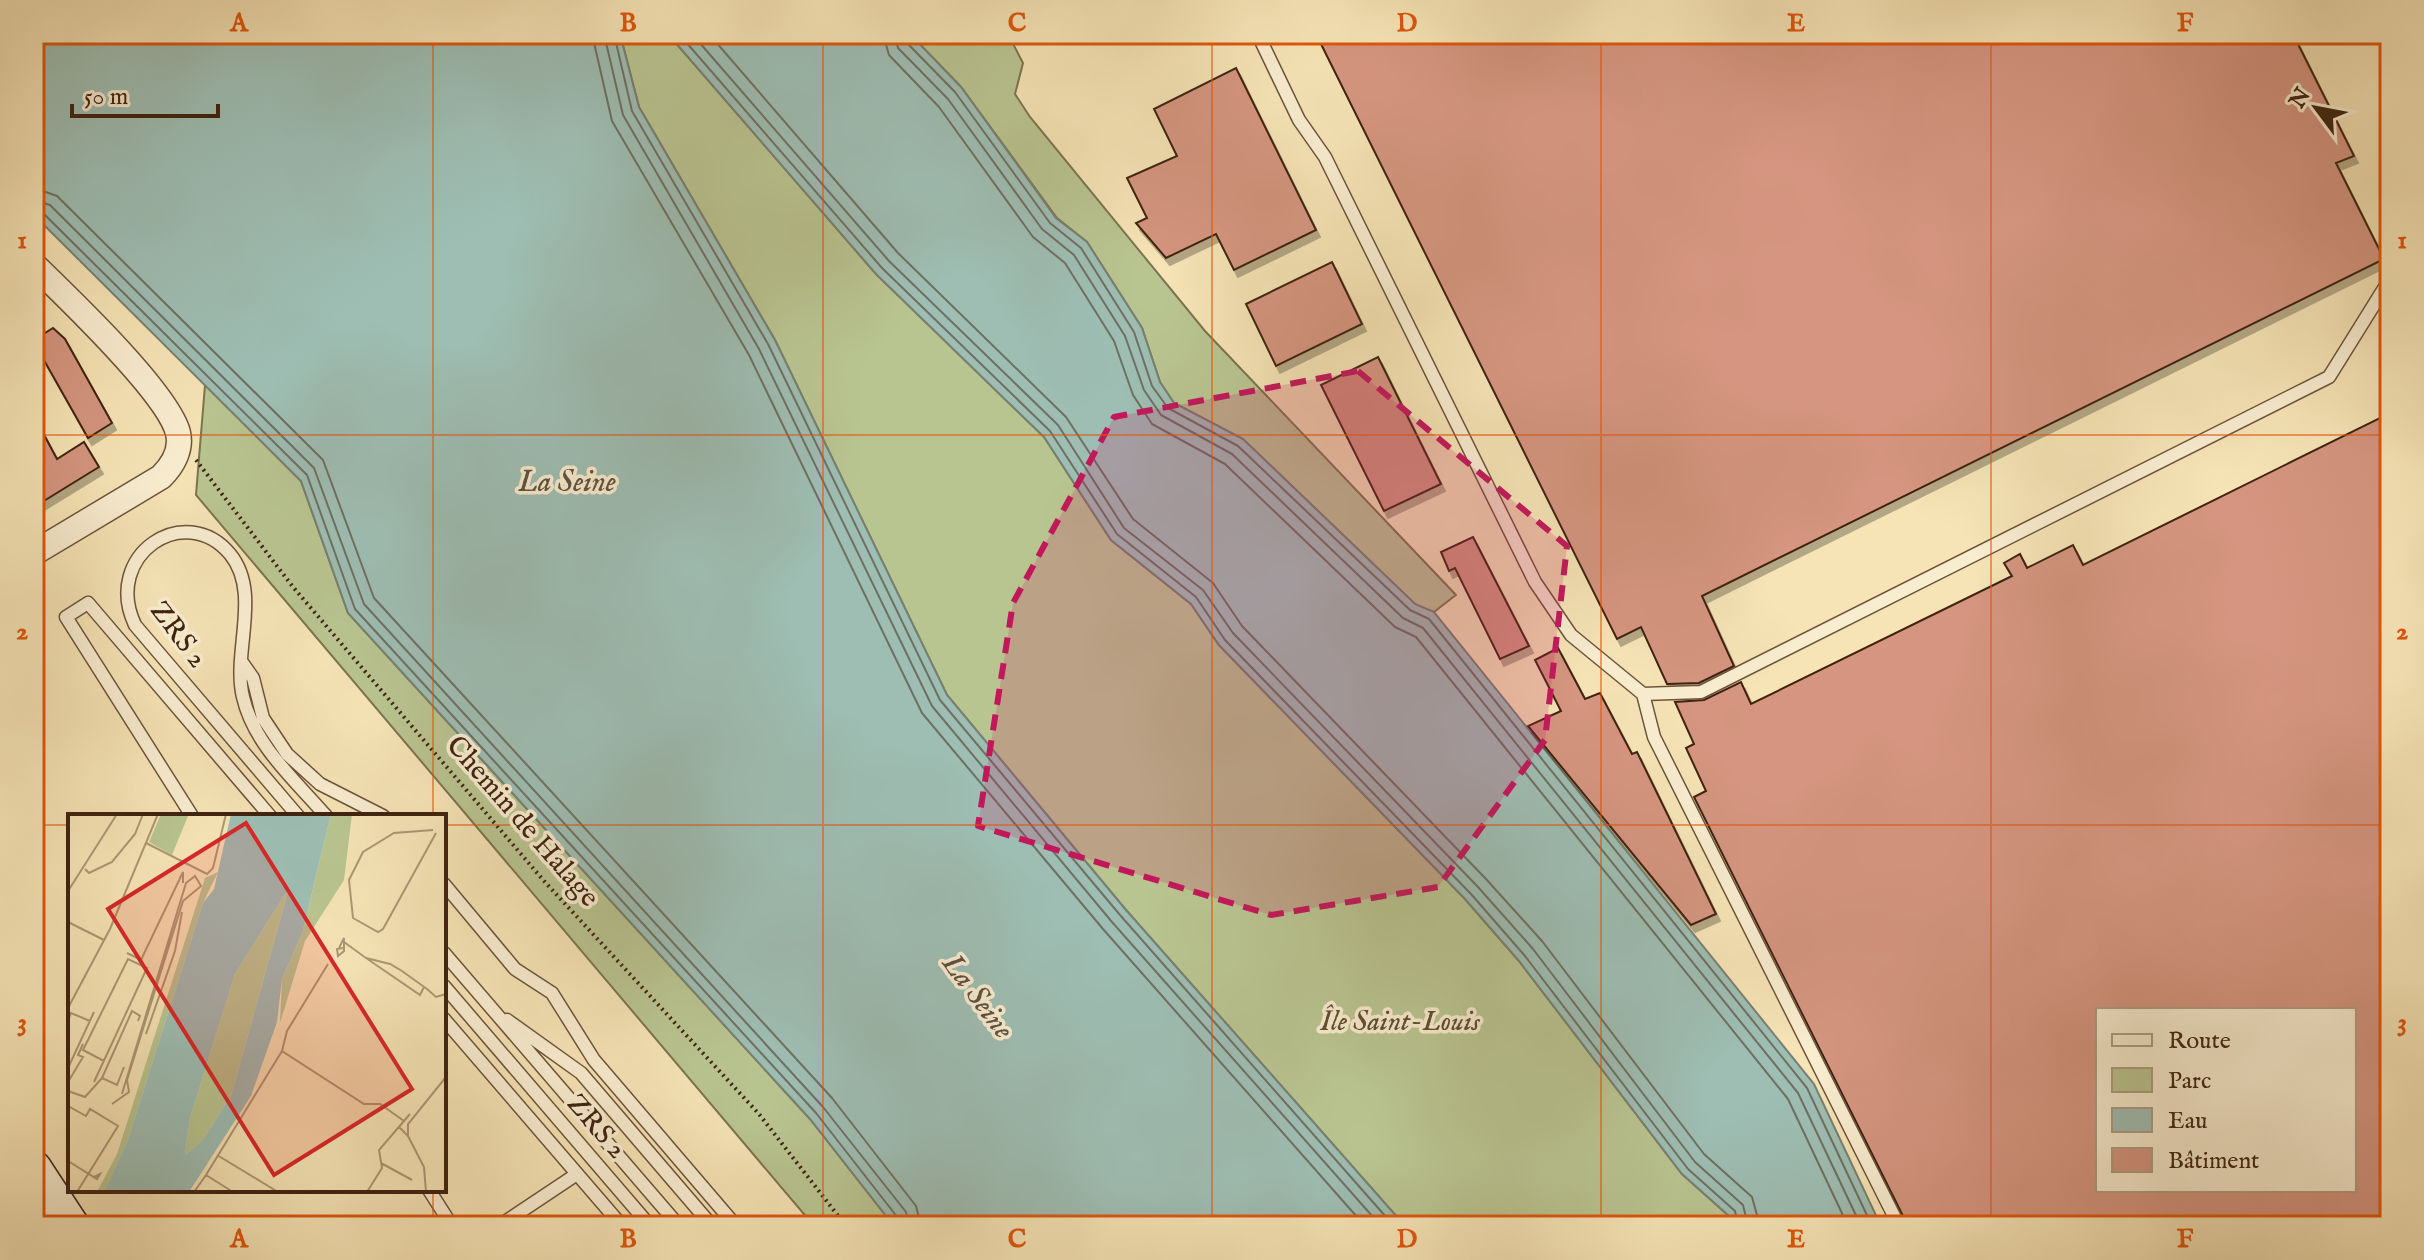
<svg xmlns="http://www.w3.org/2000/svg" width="2424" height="1260" viewBox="0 0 2424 1260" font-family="'IM FELL English',serif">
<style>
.green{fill:#b9c591;stroke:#7c7450;stroke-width:2}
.water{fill:#9ebeb4;stroke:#788072;stroke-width:2}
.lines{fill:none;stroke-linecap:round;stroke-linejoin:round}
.shore{stroke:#6e7062;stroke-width:2}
.building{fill:#d59580;stroke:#3f2310;stroke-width:2;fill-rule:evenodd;filter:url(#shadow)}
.service-casing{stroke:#6d533a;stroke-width:15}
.minor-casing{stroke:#6d533a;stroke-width:27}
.secondary-casing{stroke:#3f2310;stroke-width:37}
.path{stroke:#3f2310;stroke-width:4;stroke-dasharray:2 4;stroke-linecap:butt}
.service{stroke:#f9edd0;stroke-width:12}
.minor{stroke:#f9edd0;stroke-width:24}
.secondary{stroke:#f9edd0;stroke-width:34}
.marked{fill:#c2185b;fill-opacity:0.2;stroke:#c2185b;stroke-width:6;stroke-dasharray:16 10;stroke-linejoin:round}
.grid{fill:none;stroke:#e0560c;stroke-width:2;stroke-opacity:0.55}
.labels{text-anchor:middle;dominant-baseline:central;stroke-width:7;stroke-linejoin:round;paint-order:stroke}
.street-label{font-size:28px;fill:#3f2310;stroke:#f9edd0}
.park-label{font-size:28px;font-style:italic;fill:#5e4c30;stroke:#f9edd0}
.water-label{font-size:30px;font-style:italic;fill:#5c5241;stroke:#f9edd0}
.inset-road{fill:none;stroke:#ad9774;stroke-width:2}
.view{fill:#d62828;fill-opacity:0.15;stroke:#d62828;stroke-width:4}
.inset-edge{fill:none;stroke:#3f2310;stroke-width:4}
.neatline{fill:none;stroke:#e0560c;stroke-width:3}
.grid-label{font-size:26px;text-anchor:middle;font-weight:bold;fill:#e0560c}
</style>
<defs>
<filter id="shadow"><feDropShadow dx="4" dy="7" stdDeviation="0" flood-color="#0004"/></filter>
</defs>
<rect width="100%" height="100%" fill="#f6e4b6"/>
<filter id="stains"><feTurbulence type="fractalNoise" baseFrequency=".0025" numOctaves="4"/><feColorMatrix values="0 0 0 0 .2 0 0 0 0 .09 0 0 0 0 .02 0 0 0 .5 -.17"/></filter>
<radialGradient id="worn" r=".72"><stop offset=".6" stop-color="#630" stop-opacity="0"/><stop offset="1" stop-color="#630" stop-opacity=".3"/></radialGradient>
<!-- green -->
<path class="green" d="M620,34h48l208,240 168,163 67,103 80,64 28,41 246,254 54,62 163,213 47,42 1,10h-325l-279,-316 -179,-215 -172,-355 -136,-233z
M910,34h98l15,29 -8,31 15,23 175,214 251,264 -22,17 -17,-6 -174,-167 -69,-36 -14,-21 -18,-54 -55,-86 -30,-24 -96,-131z
M205,385l96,96 47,132 462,506 84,107h-80l-618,-731z"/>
<!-- water -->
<path class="water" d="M34,34h586l19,73 136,233 172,355 179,215 279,316h-511l-84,-107 -462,-506 -47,-132 -267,-266z
M668,34h242l51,53 95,131 31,24 55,86 18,54 14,21 69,36 172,165 19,8 380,472 67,142h-151l-1,-10 -47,-42 -163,-213 -54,-62 -246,-254 -28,-41 -80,-64 -67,-103 -168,-163z"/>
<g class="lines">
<!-- shore -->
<path class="shore" d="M592,34l20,87 137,234 173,358 181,216 262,297
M604,34l19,81 136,234 173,357 180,216 269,304
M614,34l18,77 136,233 172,356 180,215 274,311
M679,34l203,234 168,163 67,103 79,63 29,43 246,254 54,62 163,213 47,42 3,15
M692,34l197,227 169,164 66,103 79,62 30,43 245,254 55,62 162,213 48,43 5,21
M709,34l189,219 168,164 67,102 80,64 29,43 244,253 56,62 162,213 48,43 8,29
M883,34l6,21 50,52 94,130 32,26 49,78 19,54 19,29 73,40 170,163 21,10 372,462 60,127
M895,34l3,14 50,51 94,130 32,26 51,81 19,54 17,25 71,39 171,164 20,10 375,465 63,133
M905,34l2,9 48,49 95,131 31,25 53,84 18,54 16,22 70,38 172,164 19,9 378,469 65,138
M34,188l23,8 266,264 51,138 458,500 84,108 5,20
M34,200l16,5 264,263 50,136 459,503 83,105 3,14
M34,210l9,3 264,262 48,134 461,504 82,105 1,8"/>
</g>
<!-- building -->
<path class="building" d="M1316,34h977l61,122 -18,7 48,96 -682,337 32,70 -35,17 -32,1 -26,-57 -24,12z
M1236,68l80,162 -82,40 -18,-36 -50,24 -30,-35 11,-5 -20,-40 50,-22 -23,-47z
M1332,262l30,62 -86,42 -30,-62z
M53,328l12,11 47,84 -24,15 -47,-83 -7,5v-20z
M1378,357l63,127 -57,27 -63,-126z
M2390,413v813h-482l-214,-429 12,-6 -20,-43 8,-4 -19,-42 29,-2 37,-18 10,22 261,-128 -8,-13 16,-9 7,14 46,-23 10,20zM2098,1010h256v180h-256z
M34,416l23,43 27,-17 15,25 -65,40z
M1473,537l56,109 -29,13 -45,-91 -6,3 -8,-19z
M1558,648l27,51 15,-6 32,61 5,-2 79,162 -25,11 -163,-199 33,-15 -26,-51z"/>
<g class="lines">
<!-- service casing -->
<g class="service-casing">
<path id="service" d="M1262,43l37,77 26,37 210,425 36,53 72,59 58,-2 628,-315 61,-98
M241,661l12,17 10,40 24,36 33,30 63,32
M1643,694l11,43 245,489
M192,816l-126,-199 22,-14 182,213
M298,816l-163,-191c-33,-70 50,-125 95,-71 32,39 2,98 13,143 11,48 52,83 83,119
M444,884l71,85 37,24 42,67 142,166
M444,953l235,273
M444,986l206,240
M444,1019l178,207
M507,1020l74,53 131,153
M429,1190l23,36
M499,1226l78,-52"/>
</g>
<!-- minor casing -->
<g class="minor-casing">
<path id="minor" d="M34,265c33,32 134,128 144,168 4,17 -6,33 -17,44l-127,76"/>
</g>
<!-- secondary casing -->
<g class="secondary-casing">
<path id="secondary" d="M34,1168l38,58"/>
</g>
<!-- path -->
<path class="path" d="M196,460l97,127 251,294 215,233 87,112"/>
<!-- service -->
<use href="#service" class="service"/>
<!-- minor -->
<use href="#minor" class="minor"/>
<!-- secondary -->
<use href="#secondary" class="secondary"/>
</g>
<!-- marked area -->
<path class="marked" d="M1358,371l209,175 -22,194 -107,147 -167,28 -293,-89 35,-223 101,-186z"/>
<!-- grid -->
<path class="grid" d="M433,34v782M823,34v1192M1212,34v1192M1601,34v1192M1991,34v1192M34,435h2356M34,825h36M444,825h1946M433,1190v36"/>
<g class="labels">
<!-- street labels -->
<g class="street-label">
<text transform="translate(178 635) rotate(53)">ZRS 2</text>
<text transform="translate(522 822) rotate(49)">Chemin de Halage</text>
<text transform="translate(596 1127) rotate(49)">ZRS 2</text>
</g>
<!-- park labels -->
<g class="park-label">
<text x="1400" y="1022">Île Saint-Louis</text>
</g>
<!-- water labels -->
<g class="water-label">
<text x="567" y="483">La Seine</text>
<text transform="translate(977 997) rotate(53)">La Seine</text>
</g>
</g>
<!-- overview -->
<g transform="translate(68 814)">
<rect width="378" height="378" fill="#f6e4b6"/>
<path d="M93,0l27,2 -16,39 -23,-13zM263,0h21l-8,66 -39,61 -25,82 2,-44 20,-45zM150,58l-15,31 -75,237 -24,52h-7l20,-38 88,-276zM221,74l-58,208 -29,45 -17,14 5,-37 45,-144z" fill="#b9c591"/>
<path d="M163,0h100l-29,120 -20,45 -5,43 -26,74 -62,96h-85l24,-52 75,-237 11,-14zM221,74l-58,208 -29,45 -17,14 5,-37 45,-144z" fill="#9ebeb4" fill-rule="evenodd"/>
<path class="inset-road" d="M365,16l-39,3 -31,19 -14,28 4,38 25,14 5,-3 53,-96M78,29l61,31 6,-6 13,-54M17,55l4,4 23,-11 23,-28 8,-20M0,77l49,-77M0,108l36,18M276,128l22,16M271,134l5,-10v13l-6,5 -1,-7 6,-1M59,139l14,7 42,-88v11M260,150l-41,67 -5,20 82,53h16l24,17M356,173l-4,8 -54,-37 24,6 12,7 25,18 9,8 10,-3M0,194l42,-79 48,-115M0,206l3,-7 19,8M378,219v27M78,220l29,-83 7,-39M0,254l26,-56M34,264l30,-67 8,5 -2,5M0,268l15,-25 -5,-2 5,-11M26,268l53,-114 -19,-9 -45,91 21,11M0,277l17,6 17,-19 15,7 7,-18M44,290l17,-12 -2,-12 56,-179 18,-15 -6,-10 -9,7 -64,211M0,292l18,10 4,-7 28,17 -41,66M331,313l9,9v-12l38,-47M340,322l16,31 2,25M149,341l61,37M0,347l29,18 3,-5 -6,3M313,349l31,17M138,361l76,-124M126,378l12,-17 27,17M299,378l15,-24 -3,-18 31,-36"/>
<path class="view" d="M178,9l166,266 -138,86 -166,-266z"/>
<rect width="378" height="378" class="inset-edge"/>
</g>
<!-- margin -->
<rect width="2424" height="1260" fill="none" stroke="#f6e4b6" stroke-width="88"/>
<!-- legend -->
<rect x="2096" y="1008" width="260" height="184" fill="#f9edd0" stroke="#af9c83" stroke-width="2"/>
<rect x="2112" y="1034" width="40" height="12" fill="#f9edd0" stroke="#af9c83" stroke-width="2"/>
<text x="2168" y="1048" font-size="24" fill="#3f2310">Route</text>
<rect x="2112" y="1068" width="40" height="24" fill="#b9c591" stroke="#af9c83" stroke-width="2"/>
<text x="2168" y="1088" font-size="24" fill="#3f2310">Parc</text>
<rect x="2112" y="1108" width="40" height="24" fill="#9ebeb4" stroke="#af9c83" stroke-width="2"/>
<text x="2168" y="1128" font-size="24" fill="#3f2310">Eau</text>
<rect x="2112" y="1148" width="40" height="24" fill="#d59580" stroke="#af9c83" stroke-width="2"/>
<text x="2168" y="1168" font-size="24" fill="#3f2310">Bâtiment</text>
<!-- north arrow -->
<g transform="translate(2316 108) rotate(302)" stroke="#f9edd0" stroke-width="6" paint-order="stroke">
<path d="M0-6L14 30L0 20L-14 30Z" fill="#3f2310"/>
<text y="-12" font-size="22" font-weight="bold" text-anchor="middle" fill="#3f2310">N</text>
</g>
<!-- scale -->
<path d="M72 104v12h146v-12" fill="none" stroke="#3f2310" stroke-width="4"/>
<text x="84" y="104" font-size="24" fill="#3f2310" stroke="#f9edd0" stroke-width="6" paint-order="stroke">50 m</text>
<rect x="44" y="44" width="2336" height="1172" class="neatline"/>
<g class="grid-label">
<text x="239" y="31">A</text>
<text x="628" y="31">B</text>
<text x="1017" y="31">C</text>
<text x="1407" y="31">D</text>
<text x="1796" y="31">E</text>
<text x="2185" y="31">F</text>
<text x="22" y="248">1</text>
<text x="2402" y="248">1</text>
<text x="22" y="639">2</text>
<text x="2402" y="639">2</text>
<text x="22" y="1030">3</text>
<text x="2402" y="1030">3</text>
<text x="239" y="1247">A</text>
<text x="628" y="1247">B</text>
<text x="1017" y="1247">C</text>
<text x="1407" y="1247">D</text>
<text x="1796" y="1247">E</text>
<text x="2185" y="1247">F</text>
</g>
<rect width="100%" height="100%" filter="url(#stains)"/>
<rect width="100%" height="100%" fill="url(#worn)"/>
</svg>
